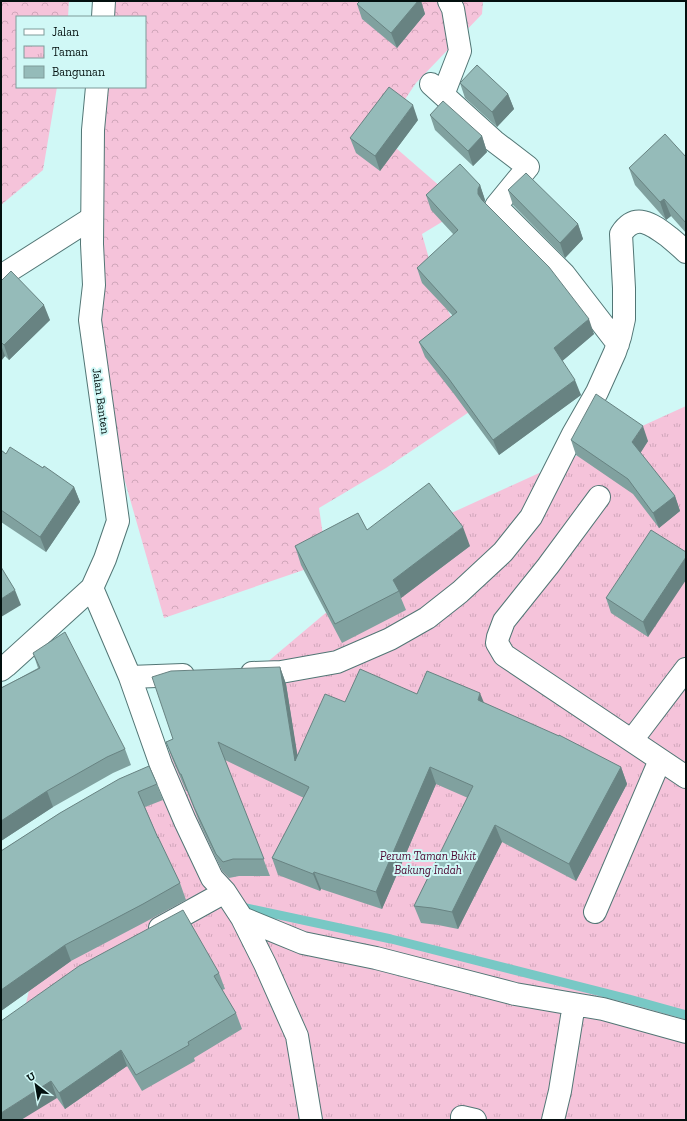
<svg xmlns="http://www.w3.org/2000/svg" width="687" height="1121" viewBox="0 0 687 1121" font-family="'Zilla Slab',serif">
<style>
.forest{fill:url(#forest-crowns)}
.park{fill:url(#park-tufts)}
.lines{fill:none;stroke-linecap:round;stroke-linejoin:round}
.stream{stroke:#78c8c5;stroke-width:9}
.minor-casing{stroke:#527675;stroke-width:24}
.tertiary-casing{stroke:#527675;stroke-width:24}
.minor{stroke:#fff;stroke-width:22}
.tertiary{stroke:#fff;stroke-width:22}
.wall{fill:#80a19f}
.shaded-wall{fill:#688382}
.building{fill:#95bbb9;stroke:#688382}
.labels{text-anchor:middle;dominant-baseline:central;stroke-width:4;stroke-linejoin:round;paint-order:stroke}
.street-label{font-size:12px;fill:#03100f;stroke:#d0f8f6}
.park-label{font-size:12px;font-style:italic;fill:#4d0731;stroke:#d0f8f6}
</style>
<defs>
<pattern id="forest-crowns" width="20" height="18" patternUnits="userSpaceOnUse"><rect width="20" height="18" fill="#f5c3da"/><path d="M2 6a3 3 0 1 1 6 0M12 15a3 3 0 1 1 6 0" fill="none" stroke="#d0a6ba"/></pattern>
<pattern id="park-tufts" width="24" height="20" patternUnits="userSpaceOnUse"><rect width="24" height="20" fill="#f5c3da"/><path d="M3 7l-1-3M5 7V3M7 7l1-3M15 17l-1-3M17 17v-4M19 17l1-3" fill="none" stroke="#d0a6ba"/></pattern>
</defs>
<rect width="100%" height="100%" fill="#d0f8f6"/>
<!-- forest -->
<path class="forest" d="M1,1h68l-1,16h-51v70h40l-14,83 -42,35z
M111,1h372l-1,13 -66,69 -35,52 84,73 -43,26 17,60 37,69 11,37 -101,68 -67,40 8,54 -163,56 -62,-217 -7,-195 8,-119h42v-70h-36z"/>
<!-- park -->
<path class="park" d="M686,406v714h-685v-14l4,-7 47,-213 143,-163 241,-203z"/>
<g class="lines">
<!-- stream -->
<path class="stream" d="M237,906l154,33 238,60 57,16"/>
<!-- minor casing -->
<g class="minor-casing">
<path id="minor" d="M431,84l63,57 34,26 -32,39 68,68 54,70
M443,95l17,-44 -7,-42 -4,-8
M1,276l91,-58
M599,497l-51,69 -44,55 -6,16 -1,6 7,12 182,122
M92,588l38,89 31,88 24,56 27,57 13,14 17,26 61,25 73,15 139,36 88,15 83,23
M252,673l29,-1 56,-10 53,-23 37,-21 33,-26 43,-40 28,-35 42,-83 24,-42 18,-40 5,-15 4,-18v-31l-3,-54c15,-23 32,-9 48,3 6,5 12,10 17,15
M130,677l53,-2
M632,740l54,-71
M595,912l65,-152
M242,918l23,46 32,72 14,84
M160,928l65,-36
M462,1120v-3l13,3
M553,1120l7,-29 14,-87"/>
</g>
<!-- tertiary casing -->
<g class="tertiary-casing">
<path id="tertiary" d="M103,17l1,-16
M1,670l5,-4 86,-78 13,-29 13,-38 -28,-201 4,-35 -2,-41 1,-114 4,-43"/>
</g>
<!-- minor -->
<use href="#minor" class="minor"/>
<!-- tertiary -->
<use href="#tertiary" class="tertiary"/>
</g>
<!-- wall -->
<path class="wall" d="M360,1h61l4,13 -28,34 -35,-29 -5,-15z
M460,83l48,11 6,15 -17,18 -32,-29z
M430,115l52,21 5,16 -14,14 -38,-36z
M418,120l-38,51 -24,-18 -6,-15z
M686,157v76l-15,-17 -5,4 -31,-35 -6,-17z
M480,185l5,15 -1,2 110,132 -32,27 19,34 -82,60 -45,-61 -29,-37 -6,-15 34,-26 -31,-33 -5,-15 37,-33 -23,-25 -5,-15z
M508,190l70,34 5,15 -18,19 -52,-53z
M1,281l49,39 -41,40 -4,-4 -4,5z
M571,440l77,1 -8,12 35,43 5,15 -21,17 -26,-34 -57,-39z
M1,450l5,4 37,14 31,19 6,15 -34,50 -45,-30z
M367,530l103,16 -69,52 5,12 -64,33 -41,-78 -6,-19z
M686,552l-38,85 -37,-24 -5,-15z
M33,653l92,96 6,16 -18,8 -60,34 -52,34v-153l37,-20z
M280,667l6,17 11,71 48,-53 72,-8 67,9 137,64 6,17 -51,97 -74,-39 -44,87 -20,-4 -17,-2 -7,-17 54,-108 -32,-14 -54,125 -61,-20 -1,2 -42,-16 -6,-17 32,-60 -79,-38 45,116h-31l-10,2 -7,-7 -22,-47 -13,-33h-1l-14,-33 -6,-16 7,-3z
M157,784l6,16 -18,7 15,36 20,40 6,17 -37,20 -78,41 -70,50v-160l59,-38z
M219,973l6,16 -3,1 14,23 6,16 -48,29 1,3 -53,30 -15,-25 -62,43 -64,-88z"/>
<!-- shaded-wall -->
<path class="shaded-wall" d="M418,1h3l4,13 -28,34 -6,-15z
M508,94l6,15 -17,18 -5,-15z
M413,105l5,15 -38,51 -5,-15z
M482,136l5,16 -14,14 -5,-15z
M480,185l5,15 -1,4 -6,-10v-5z
M664,199l7,17 -5,4 -6,-18z
M578,224l5,15 -18,19 -5,-15z
M44,305l6,15 -41,40 -5,-15z
M589,319l5,15 -34,29 -6,-15z
M1,345l4,11 -4,5z
M575,380l6,15 -82,60 -6,-15z
M643,426l5,15 -10,16 -6,-15z
M74,487l6,15 -34,50 -6,-15z
M675,496l5,15 -21,17 -6,-15z
M463,527l7,19 -69,52 -2,-7 -6,-11z
M686,557v23l-38,57 -5,-15z
M15,590l6,15 -20,12v-18z
M280,667l6,17 15,93 -6,-16z
M480,693l7,17 -9,-10z
M430,767l6,17 -54,125 -6,-17z
M621,767l6,17 -51,97 -7,-17z
M47,791l6,16 -52,34v-20z
M495,825l7,17 -44,87 -6,-17z
M314,872l7,17 -1,2 -7,-17z
M65,945l6,16 -70,50v-21z
M121,1050l6,16 -62,43 -6,-16z
M51,1081l6,17 -36,22h-20v-7z"/>
<!-- building -->
<path class="building" d="M360,1h58l-27,32 -34,-29z
M477,65l31,29 -16,18 -32,-29z
M389,87l24,18 -38,51 -25,-18z
M443,101l39,35 -14,15 -38,-36z
M665,134l21,23v66l-22,-24 -4,3 -31,-34z
M460,164l20,21 -2,4v5l4,6 67,67 40,52 -35,29 21,32 -82,60 -44,-61 -30,-37 38,-30 -40,-44 41,-38 -32,-35z
M526,173l52,51 -18,19 -52,-53z
M11,271l33,34 -40,40 -3,-3v-61z
M596,394l47,32 -11,16 43,54 -22,17 -25,-34 -57,-39z
M10,447l33,21 1,-2 30,21 -34,50 -39,-27v-60l5,4z
M429,483l34,44 -70,53 6,11 -64,33 -40,-78 63,-33 9,17z
M651,530l35,22v5l-43,65 -37,-24z
M1,567l14,23 -14,9z
M65,632l60,117 -18,8 -60,34 -46,30v-133l39,-20 -7,-15z
M280,667l15,94 30,-67 20,8 15,-33 57,25 10,-23 53,22 -2,7 81,36v-1l62,32 -52,97 -74,-39 -43,87 -20,-4 -18,-2 59,-120 -43,-19 -54,125 -62,-20 -1,2 -41,-16 37,-71 -91,-45 46,117h-31l-10,3 -7,-8 -22,-47 -13,-33h-1l-14,-32 7,-3 -21,-62 19,-6z
M149,766l8,18 -19,8 20,46v-1l22,46 -37,21 -78,41 -64,45v-139l59,-38 59,-34z
M183,910l36,63 -5,3 22,37 -48,29 1,3 -53,30 -15,-25 -62,43 -8,-12 -50,32v-92l78,-55z"/>
<g class="labels">
<!-- street labels -->
<g class="street-label">
<text transform="translate(101 401) rotate(82)">Jalan Banten</text>
</g>
<!-- park labels -->
<g class="park-label">
<text x="428" y="856">Perum Taman Bukit<tspan x="428" dy="14">Bakung Indah</tspan></text>
</g>
</g>
<!-- border -->
<rect width="687" height="1121" fill="none" stroke="#03100f" stroke-width="4"/>
<!-- legend -->
<rect x="16" y="16" width="130" height="72" fill="#d0f8f6" stroke="#7e9b9a"/>
<rect x="24" y="29" width="20" height="6" fill="#ffffff" stroke="#7e9b9a"/>
<text x="52" y="36" font-size="12" fill="#03100f">Jalan</text>
<rect x="24" y="46" width="20" height="12" fill="url(#park-tufts)" stroke="#7e9b9a"/>
<text x="52" y="56" font-size="12" fill="#03100f">Taman</text>
<rect x="24" y="66" width="20" height="12" fill="#95bbb9" stroke="#7e9b9a"/>
<text x="52" y="76" font-size="12" fill="#03100f">Bangunan</text>
<!-- north arrow -->
<g transform="translate(36 1085) rotate(329)" stroke="#d0f8f6" stroke-width="3" paint-order="stroke">
<path d="M0-3L7 15L0 10L-7 15Z" fill="#03100f"/>
<text y="-6" font-size="11" font-weight="bold" text-anchor="middle" fill="#03100f">U</text>
</g>
</svg>
